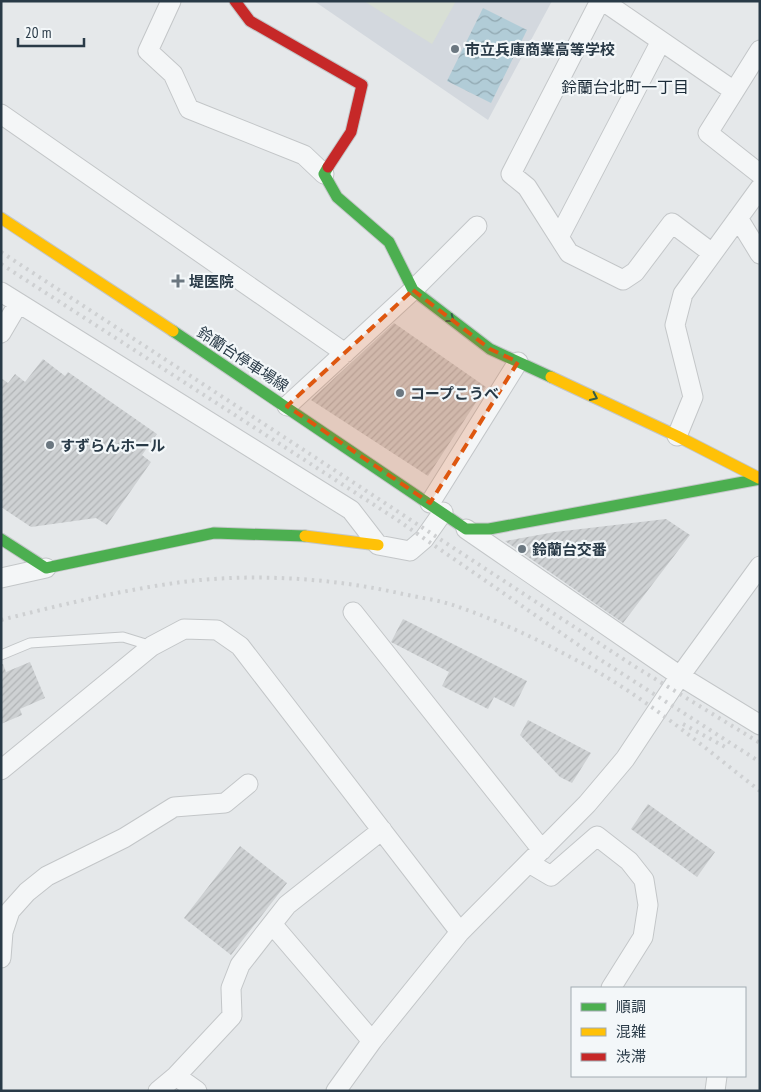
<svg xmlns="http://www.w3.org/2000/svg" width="761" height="1092" viewBox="0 0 761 1092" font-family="'PT Sans Narrow','Noto Sans JP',sans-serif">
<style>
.built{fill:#d3d8de}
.green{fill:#d8dfd5}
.water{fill:url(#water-waves)}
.building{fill:url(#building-hatch)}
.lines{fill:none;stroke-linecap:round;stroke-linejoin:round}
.lane-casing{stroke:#c3c6c8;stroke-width:11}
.street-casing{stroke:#c3c6c8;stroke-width:21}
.fast-casing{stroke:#c3c6c8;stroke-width:13}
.slow-casing{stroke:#c3c6c8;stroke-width:13}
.jam-casing{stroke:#c3c6c8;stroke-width:13}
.lane{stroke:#f4f6f7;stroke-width:9}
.street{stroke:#f4f6f7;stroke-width:19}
.fast{stroke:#4caf50;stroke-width:11}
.slow{stroke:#ffc107;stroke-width:11}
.jam{stroke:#c62828;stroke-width:11}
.rail{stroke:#ced0d2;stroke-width:4;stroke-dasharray:2.5 5;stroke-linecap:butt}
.oneway{stroke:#345d4a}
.marked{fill:#de570f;fill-opacity:0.2;stroke:#de570f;stroke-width:4;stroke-dasharray:10 6;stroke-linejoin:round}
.poi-dot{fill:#6b7780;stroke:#f3f7f9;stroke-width:2}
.labels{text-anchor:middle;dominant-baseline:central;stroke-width:4.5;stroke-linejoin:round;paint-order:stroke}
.poi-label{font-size:15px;font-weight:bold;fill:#293a47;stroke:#f3f7f9;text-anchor:start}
.street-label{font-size:15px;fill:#293a47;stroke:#f3f7f9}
.neighbourhood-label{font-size:16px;fill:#1b2b38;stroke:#f3f7f9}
</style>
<defs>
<pattern id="water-waves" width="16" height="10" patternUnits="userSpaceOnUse" patternTransform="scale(1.25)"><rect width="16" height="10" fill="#b1ccd7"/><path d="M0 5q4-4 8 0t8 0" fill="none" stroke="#90a7b0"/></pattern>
<pattern id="building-hatch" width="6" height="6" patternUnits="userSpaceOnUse" patternTransform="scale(1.25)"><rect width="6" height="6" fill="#ced1d3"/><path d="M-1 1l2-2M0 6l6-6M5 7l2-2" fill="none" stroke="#b1b4b6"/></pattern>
</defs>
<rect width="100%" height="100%" fill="#e5e8ea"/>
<!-- built -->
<path class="built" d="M314,1h238l-64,119z"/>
<!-- green -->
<path class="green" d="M364,1h92l-24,43z"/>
<!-- water -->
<path class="water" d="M483,8l44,22 -36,73 -44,-22z"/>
<!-- building -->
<path class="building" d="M394,323l92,64 -58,89 -117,-76z
M43,359l22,17 3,-4 89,62 -15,21 9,7 -44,63 -11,-7 -65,9 -30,-20v-129l7,5 7,-9 10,8z
M666,519l24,16 -67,88 -118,-82 50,-9z
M403,619l124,62 -13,26 -20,-10 -6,12 -46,-23 7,-14 -58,-30z
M30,662l15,36 -25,11 2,6 -21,9v-60h2l3,8z
M528,720l63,33 -19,30 -12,-6 -40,-42z
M648,804l67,48 -18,25 -66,-48z
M240,846l47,37 -56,72 -47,-37z"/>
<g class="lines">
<!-- lane casing -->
<g class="lane-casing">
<path id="lane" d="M1,655l29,-12 93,-6 29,9"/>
</g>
<!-- street casing -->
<g class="street-casing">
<path id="street" d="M171,1l-23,50 25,23 16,35 115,46 20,19
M600,1l-89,173 16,13 42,66 54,27 12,-8 37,-49 40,30
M603,1l131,90
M760,50l-52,83 52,41
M1,114l344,239
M738,218l22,36
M559,237l102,-196
M1,292l350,218 27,35 32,6 14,-12 19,-27
M1,333l17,-29
M287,406l126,-116 64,-64
M677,436l16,-39 -18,-72 8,-31 77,-106
M430,503l88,-141
M466,529l214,147 80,49
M1,578l45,-10
M353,612l189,238
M1,770l151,-124 32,-17 33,1 23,16 220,286
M529,863l22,13 46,-40 32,25 15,19 4,25 -5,32 -32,51
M272,924l100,117
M1,958l2,-26 7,-21 17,-19 20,-16 77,-38 50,-31 51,-4 23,-19
M176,1076l21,15
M158,1091l18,-15 56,-60 -1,-28 9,-23 32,-41 15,-19 95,-75
M336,1091l36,-50 88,-109 127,-128 38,-45 55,-83 80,-110
M715,1091l2,-15"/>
</g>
<!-- fast casing -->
<g class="fast-casing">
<path id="fast" d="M328,167l-4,7 13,23 52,45 24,48 77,59 61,28
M173,331l293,198h23l271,-50
M1,539l45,29 168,-35 91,3"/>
</g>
<!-- slow casing -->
<g class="slow-casing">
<path id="slow" d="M1,218l172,113
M551,377l126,59 82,42
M305,536l73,9"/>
</g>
<!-- jam casing -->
<g class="jam-casing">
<path id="jam" d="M235,1l15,20 112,64 -11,47 -23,35"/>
</g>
<!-- lane -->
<use href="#lane" class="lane"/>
<!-- street -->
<use href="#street" class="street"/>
<!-- fast -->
<use href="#fast" class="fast"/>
<!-- slow -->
<use href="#slow" class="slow"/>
<!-- jam -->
<use href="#jam" class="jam"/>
<!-- rail -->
<path class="rail" d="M1,252l633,414 126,77
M1,264l395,255 197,136 167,107
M1,620c59,-15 121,-30 181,-38 72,-9 151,-4 221,12 18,4 36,6 53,12 41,14 81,33 120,54 66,34 125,85 184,131
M683,724l44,24"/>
</g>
<!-- one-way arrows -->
<defs><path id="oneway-chevron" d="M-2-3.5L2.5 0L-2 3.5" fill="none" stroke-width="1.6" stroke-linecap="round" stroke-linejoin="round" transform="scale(1.25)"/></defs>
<g class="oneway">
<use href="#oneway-chevron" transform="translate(451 319) rotate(37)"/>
<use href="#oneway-chevron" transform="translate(594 397) rotate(25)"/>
</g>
<!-- marked area -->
<path class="marked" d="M413,290l77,59 28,13 -88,141 -143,-97z"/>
<!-- markers -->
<g class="poi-dot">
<circle cx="455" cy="49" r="5"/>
<path d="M175.5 273.5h5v5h5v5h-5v5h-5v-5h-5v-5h5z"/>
<circle cx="400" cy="393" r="5"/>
<circle cx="50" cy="445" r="5"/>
<circle cx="522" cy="549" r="5"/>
</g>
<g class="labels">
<!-- poi labels -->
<g class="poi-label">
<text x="465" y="49">市立兵庫商業高等学校</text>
<text x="189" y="281">堤医院</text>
<text x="410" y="393">コープこうべ</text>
<text x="60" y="445">すずらんホール</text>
<text x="532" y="549">鈴蘭台交番</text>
</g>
<!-- street labels -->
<g class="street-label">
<text transform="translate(243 359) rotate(33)">鈴蘭台停車場線</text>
</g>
<!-- neighbourhood labels -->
<g class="neighbourhood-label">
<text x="625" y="87">鈴蘭台北町一丁目</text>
</g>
</g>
<!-- border -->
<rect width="761" height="1092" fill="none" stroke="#293a47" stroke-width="5"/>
<!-- legend -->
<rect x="571" y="987" width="175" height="90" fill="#f3f7f9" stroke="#a2abb2"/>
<rect x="581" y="1003" width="25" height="8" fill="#4caf50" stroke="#a2abb2"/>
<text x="616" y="1012" font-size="15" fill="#293a47">順調</text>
<rect x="581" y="1028" width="25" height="8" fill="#ffc107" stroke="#a2abb2"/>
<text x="616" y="1037" font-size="15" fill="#293a47">混雑</text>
<rect x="581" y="1053" width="25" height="8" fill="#c62828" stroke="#a2abb2"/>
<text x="616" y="1062" font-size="15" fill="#293a47">渋滞</text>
<!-- scale -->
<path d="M18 38v8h66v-8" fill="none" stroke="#293a47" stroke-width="2.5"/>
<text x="25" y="38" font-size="15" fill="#293a47" stroke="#f3f7f9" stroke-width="4" paint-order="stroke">20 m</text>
</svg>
